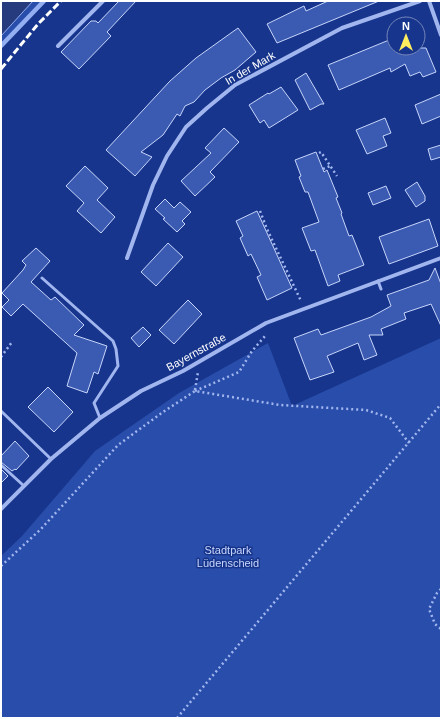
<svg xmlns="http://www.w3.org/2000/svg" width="442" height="719" viewBox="0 0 442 719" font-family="Helvetica,sans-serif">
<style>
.green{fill:#294daa}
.water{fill:#253b7d;stroke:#93aef1}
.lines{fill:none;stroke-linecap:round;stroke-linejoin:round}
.stream{stroke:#93aef1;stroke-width:4.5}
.building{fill:#3b5bb2;stroke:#c7d5fb}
.path{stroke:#a1b6ef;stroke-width:2.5;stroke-dasharray:2 3;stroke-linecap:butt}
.lane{stroke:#a1b6ef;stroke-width:3}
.street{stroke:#a1b6ef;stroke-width:4}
.rail{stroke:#fff;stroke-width:3;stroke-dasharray:7 3;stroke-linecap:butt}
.labels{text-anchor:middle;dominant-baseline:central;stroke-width:3;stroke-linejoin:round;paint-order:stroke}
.street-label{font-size:11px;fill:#fff;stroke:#17358c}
.park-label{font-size:11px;fill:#c7d5fb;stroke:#17358c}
</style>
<rect width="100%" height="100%" fill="#17358c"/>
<!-- green -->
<path class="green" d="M1,1h43l-43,45z
M441,338v266l-1,1 1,2v111h-440v-162l21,-20 73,-85 84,-58 89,-50 24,63z"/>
<!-- water -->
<path class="water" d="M1,1h32l-32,35z"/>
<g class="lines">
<!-- stream -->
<path class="stream" d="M1,46l43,-45"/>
</g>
<!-- building -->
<path class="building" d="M119,1h17l-29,31 4,4 -32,33 -18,-17 30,-31h5l2,2z
M328,1h51l-102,42 -10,-19 37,-18 2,5z
M238,28l18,24 -21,18 -14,8 -16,12 -11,12 -9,4 -5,10 -3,-2 -14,21 -22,17 11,5 -17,19 -29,-26 64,-69 26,-23z
M394,38v10h32l10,24 -13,5 -3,-5 -10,4 -5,-12 -14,8 -1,-4 -51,22 -11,-25z
M306,73l18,31h-3l-11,6 -15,-30z
M281,87l17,23 -29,18 -5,-8 -4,3 -11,-18 19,-12 1,1z
M441,94v22l-19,8 -7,-19z
M385,118l6,15 -8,3 4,10 -20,8 -11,-24z
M224,128l15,14 -29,30 5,5 -20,19 -14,-15 30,-28 -6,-5z
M441,145v12l-10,3 -3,-11z
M316,152l8,20 3,-2 11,27 -2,1 6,15 -1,1 8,22 3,-1 12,30 -26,10 2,6 -12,5 -13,-36 -4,1 -9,-23 17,-6 -11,-30h-3l-6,-15 2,-1 -6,-16z
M85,166l23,22 -11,12 18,17 -14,16 -24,-22 7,-8 -18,-17z
M417,182l8,14v5l-9,6 -11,-17z
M386,186l5,12 -18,7 -5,-12z
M165,199l9,9 6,-6 11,10 -9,9 3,3 -8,8 -14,-13 2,-1 -10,-9z
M257,211l35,77 -25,12 -10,-23 4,-2 -10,-21 -3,2 -8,-18 3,-2 -7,-15z
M429,219l9,27 -49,18 -10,-27z
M168,243l15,14 -27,29 -15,-14z
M36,248l14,13 -19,21 20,18 4,-3 29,28 -10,10 33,11 -9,28 -4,-2 -7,21 -20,-7 10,-33 -54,-49 -12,12 -9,-9 7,-7 -7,-7 21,-23 3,-5 -4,-4z
M435,268l6,16v42l-10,-22 -27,9 2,6 -25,10 2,6h-14l8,20 -13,5 -6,-17 -31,13 7,16 -24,8 -16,-42 24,-9 3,6 50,-18 20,-11 -4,-11 42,-15z
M188,300l14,14 -28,30 -15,-14z
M143,327l8,8 -12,12 -8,-9z
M48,387l25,25 -19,20 -26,-25z
M15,441l14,15 -13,14 -1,-1 -3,2 -11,-9v-6z
M1,469l7,7 -7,7z"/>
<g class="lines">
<!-- path -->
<path class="path" d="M319,153l2,-1 16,24
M323,169l7,-3
M260,211l7,18 34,72
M1,357l11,-15
M195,390l3,-18
M195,391l44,-19 13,-21 14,-16
M1,566l40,-37 77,-84 45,-33 32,-21 85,14 86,5 24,8 19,25
M441,589l-4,4 -8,16 6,15 6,5
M177,718l264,-314"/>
<!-- lane -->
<path class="lane" d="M42,278l71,63 3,8 2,17 -24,37 6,15
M378,281l3,8
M1,411l50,48
M1,465l23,21"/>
<!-- street -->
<path class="street" d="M429,1l12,34
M58,46l45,-45
M127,258l26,-73 14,-29 19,-29 21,-19 28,-23 107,-57 78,-27
M1,509l50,-50 49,-41 41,-27 42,-20 83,-48 175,-65"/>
<!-- rail -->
<path class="rail" d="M1,69l37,-45 23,-23"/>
</g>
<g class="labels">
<!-- street labels -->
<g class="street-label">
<text transform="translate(250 68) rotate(-30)">In der Mark</text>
<text transform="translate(196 352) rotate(-29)">Bayernstraße</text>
</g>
<!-- park labels -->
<g class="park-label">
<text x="228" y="550">Stadtpark<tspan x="228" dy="13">Lüdenscheid</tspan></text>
</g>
</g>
<!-- border -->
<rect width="442" height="719" fill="none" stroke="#ffffff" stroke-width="4"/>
<!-- north arrow -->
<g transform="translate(406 36)"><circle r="19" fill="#17358c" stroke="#7486ba"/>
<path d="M0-3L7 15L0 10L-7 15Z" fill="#ffed5f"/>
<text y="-6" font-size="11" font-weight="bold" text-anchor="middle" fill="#ffffff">N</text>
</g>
</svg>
